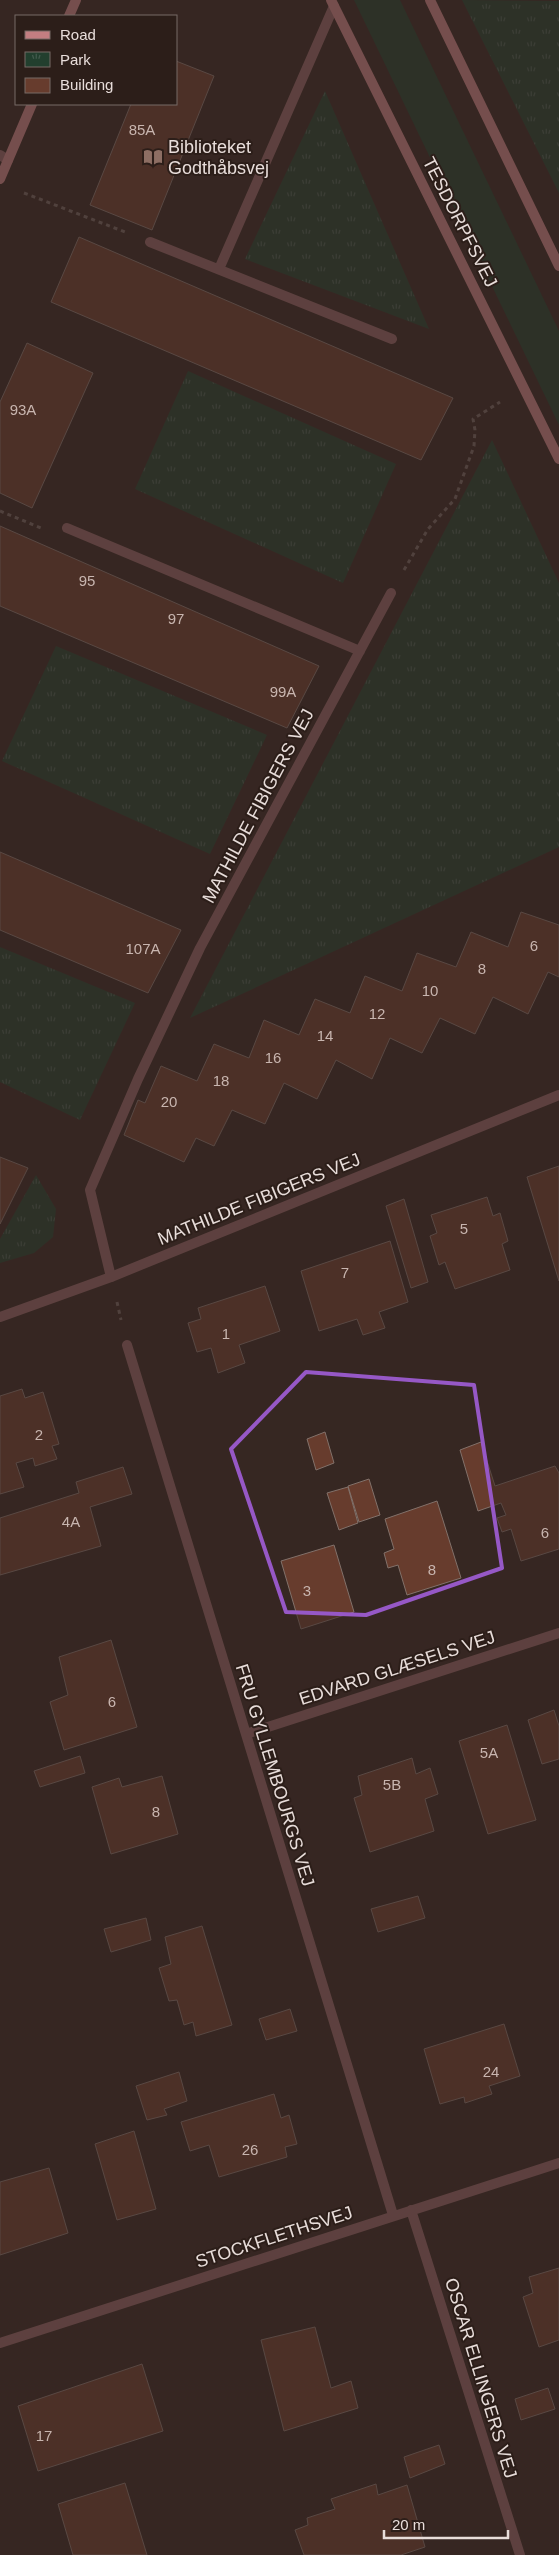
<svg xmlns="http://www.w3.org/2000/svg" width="559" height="2555" viewBox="0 0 559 2555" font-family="Helvetica,sans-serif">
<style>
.grass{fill:#223f2e}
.park{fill:url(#park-tufts)}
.building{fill:#673c2d;stroke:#82716a}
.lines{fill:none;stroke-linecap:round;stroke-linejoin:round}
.path{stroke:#70625e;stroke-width:3;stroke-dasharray:4 4;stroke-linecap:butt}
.lane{stroke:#8c6163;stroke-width:10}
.street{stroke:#8c6163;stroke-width:10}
.secondary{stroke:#c27e81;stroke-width:10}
.marked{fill:none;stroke:#9658c6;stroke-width:4;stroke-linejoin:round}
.labels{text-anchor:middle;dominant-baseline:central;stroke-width:4;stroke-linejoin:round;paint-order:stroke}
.number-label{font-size:15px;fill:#c8b5af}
.poi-label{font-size:18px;fill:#e8ddda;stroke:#2c1e19;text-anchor:start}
.street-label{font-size:18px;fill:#e8ddda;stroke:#2c1e19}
</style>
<defs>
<pattern id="park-tufts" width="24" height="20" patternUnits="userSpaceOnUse" patternTransform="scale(1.25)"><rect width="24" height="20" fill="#223f2e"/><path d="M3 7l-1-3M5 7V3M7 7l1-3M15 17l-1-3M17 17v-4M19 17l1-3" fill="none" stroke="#425a4c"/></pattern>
</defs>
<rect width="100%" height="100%" fill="#362722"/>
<!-- grass -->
<path class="grass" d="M354,0h46l159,331v94z"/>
<!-- park -->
<path class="park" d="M462,0l97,1v192z
M325,91l104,238 -184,-70z
M188,371l208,93 -53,119 -208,-94z
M492,440l67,143v264l-369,171z
M56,646l211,89 -57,119 -208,-93z
M0,947l135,56 -55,117 -80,-38z
M36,1175l20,34 -3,28 -19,16 -34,10v-24z"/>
<!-- building -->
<path class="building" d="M176,61l38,15 -62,154 -62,-25 41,-101h45z
M79,237l374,161 -32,62 -370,-158z
M27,343l66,30 -61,135 -32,-15v-91z
M0,526l319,140 -32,62 -287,-122z
M0,852l181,78 -33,63 -148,-63z
M521,912l38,13v52l-11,-5 -20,42 -35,-17 -18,37 -35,-16 -18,35 -32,-15 -18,41 -36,-19 -19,39 -33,-16 -19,41 -33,-14 -18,36 -18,-8 -12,24 -60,-27 14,-35 7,3 16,-37 36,15 17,-37 35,14 15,-38 35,15 16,-36 35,14 15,-37 37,15 15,-38 39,14 15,-35 37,15z
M0,1157l28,11 -28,56z
M559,1166v115l-32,-104z
M487,1197l6,19 7,-3 8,28 -6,3 8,26 -55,19 -10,-27 -6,3 -9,-29 7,-3 -6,-18z
M404,1199l24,83 -17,6 -25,-82z
M390,1241l18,61 -29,10 6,16 -22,7 -6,-16 -38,12 -18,-60z
M265,1286l15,45 -41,14 6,18 -27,10 -7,-25 -14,4 -9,-29 13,-4 -3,-11z
M22,1389l3,9 18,-6 16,52 -7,2 5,13 -22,7 -2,-8 -17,5 8,24 -24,7v-98z
M325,1432l9,31 -18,7 -9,-31z
M481,1442l14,44 60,-20 4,7v76l-38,12 -10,-32 -9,3 -5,-14 9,-3 -5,-12 -23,8 -18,-61z
M123,1467l9,27 -42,13 11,39 -101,29v-57l79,-25 -3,-11z
M369,1479l11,36 -21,7 -11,-36z
M348,1487l10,36 -19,7 -12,-37z
M437,1501l24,77 -54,17 -9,-30 -10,3 -4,-15 10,-4 -9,-30z
M334,1545l20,67 -53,17 -20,-68z
M111,1640l26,87 -73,23 -14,-48 18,-7 -9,-38z
M554,1710l5,16v33l-17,5 -14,-44z
M507,1725l29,95 -48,14 -29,-93z
M80,1756l5,17 -45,14 -6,-16z
M412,1758l4,16 14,-6 8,26 -13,5 9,32 -64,21 -16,-54 8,-3 -4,-19z
M162,1776l16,58 -67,20 -19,-67 27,-9 3,9z
M418,1896l7,22 -47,14 -7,-23z
M146,1918l5,22 -40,12 -7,-23z
M202,1926l30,99 -36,11 -3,-14 -9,3 -7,-25 -8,1 -10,-33 12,-4 -6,-27z
M290,2009l7,22 -31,9 -7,-21z
M504,2024l16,52 -31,10 3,8 -27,9 -1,-6 -24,7 -16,-55z
M179,2072l8,29 -23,8 3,6 -20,5 -11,-34z
M274,2094l7,24 8,-3 8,29 -12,3 2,10 -68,20 -10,-32 -19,6 -9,-29z
M134,2131l22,78 -39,11 -22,-76z
M49,2168l19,65 -68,22v-73z
M559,2268v72l-20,7 -16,-50 10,-4 -4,-16z
M315,2327l16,61 20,-7 7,27 -74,23 -23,-91z
M142,2364l21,67 -125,40 -20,-65z
M548,2388l7,21 -34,11 -6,-21z
M439,2445l6,19 -35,14 -6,-21z
M125,2483l22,72h-74l-15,-51z
M376,2484l2,11 29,-10 18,62 -24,8h-97l-9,-25 13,-5 -1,-7 28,-9 -4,-10z"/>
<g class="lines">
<!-- path -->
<path class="path" d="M24,193l101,39
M0,511l41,17
M404,570l24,-41 27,-30 19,-53 1,-16 -2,-11 27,-17
M117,1302l4,18"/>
<!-- lane -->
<path class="lane" d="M150,242l242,97
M219,269l115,-263
M67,528l293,123
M111,1277l-21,-87 48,-111 62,-131 191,-355"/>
<!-- street -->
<path class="street" d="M0,155l8,5
M0,1317l111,-40 448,-182
M127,1345l266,870
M246,1734l313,-101
M411,2210l109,345
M0,2343l559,-180"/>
<!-- secondary -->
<path class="secondary" d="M331,0l228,459
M430,0l129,266
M69,16l7,-16
M0,179l32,-75"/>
</g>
<!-- marked area -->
<path d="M0 0H559V2555H0ZM306,1372l168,13 28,183 -136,47 -80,-3 -55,-163z" fill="#362722" fill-opacity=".55" fill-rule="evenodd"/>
<path class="marked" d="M306,1372l168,13 28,183 -136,47 -80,-3 -55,-163z"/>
<!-- icons -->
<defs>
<g id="library-bare" transform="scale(1.5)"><path d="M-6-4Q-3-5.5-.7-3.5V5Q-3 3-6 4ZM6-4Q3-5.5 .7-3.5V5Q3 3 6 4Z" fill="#8d6e63" stroke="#2c1e19" stroke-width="2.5" paint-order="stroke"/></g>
</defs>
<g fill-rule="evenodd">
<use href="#library-bare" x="153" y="157"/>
</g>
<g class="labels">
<!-- number labels -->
<g class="number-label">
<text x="142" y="129">85A</text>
<text x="23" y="409">93A</text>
<text x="87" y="580">95</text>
<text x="176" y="618">97</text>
<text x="283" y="691">99A</text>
<text x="534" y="945">6</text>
<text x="143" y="948">107A</text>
<text x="482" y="968">8</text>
<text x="430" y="990">10</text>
<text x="377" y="1013">12</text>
<text x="325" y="1035">14</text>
<text x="273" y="1057">16</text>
<text x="221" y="1080">18</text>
<text x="169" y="1101">20</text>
<text x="464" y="1228">5</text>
<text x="345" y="1272">7</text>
<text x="226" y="1333">1</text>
<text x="39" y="1434">2</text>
<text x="71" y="1521">4A</text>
<text x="545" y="1532">6</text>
<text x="432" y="1569">8</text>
<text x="307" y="1590">3</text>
<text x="112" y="1701">6</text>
<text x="489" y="1752">5A</text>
<text x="392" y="1784">5B</text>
<text x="156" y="1811">8</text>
<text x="491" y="2071">24</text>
<text x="250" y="2149">26</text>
<text x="44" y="2435">17</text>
</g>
<!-- poi labels -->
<g class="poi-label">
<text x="168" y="147">Biblioteket<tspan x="168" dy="21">Godthåbsvej</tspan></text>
</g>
<!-- street labels -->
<g class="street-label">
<text transform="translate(460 222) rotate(63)">TESDORPFSVEJ</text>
<text transform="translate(258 806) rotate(-62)">MATHILDE FIBIGERS VEJ</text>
<text transform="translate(259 1199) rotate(-22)">MATHILDE FIBIGERS VEJ</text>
<text transform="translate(397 1668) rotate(-18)">EDVARD GLÆSELS VEJ</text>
<text transform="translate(275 1775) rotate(73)">FRU GYLLEMBOURGS VEJ</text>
<text transform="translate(274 2237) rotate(-18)">STOCKFLETHSVEJ</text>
<text transform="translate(481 2378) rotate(73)">OSCAR ELLINGERS VEJ</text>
</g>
</g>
<!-- legend -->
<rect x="15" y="15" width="162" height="90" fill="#2c1e19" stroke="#776a66"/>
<rect x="25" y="31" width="25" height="8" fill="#c27e81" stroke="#776a66"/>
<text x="60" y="40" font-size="15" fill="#e8ddda">Road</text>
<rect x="25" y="52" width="25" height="15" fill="url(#park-tufts)" stroke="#776a66"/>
<text x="60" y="65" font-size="15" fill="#e8ddda">Park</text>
<rect x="25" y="78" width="25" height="15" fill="#673c2d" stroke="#776a66"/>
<text x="60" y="90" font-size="15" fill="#e8ddda">Building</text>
<!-- scale -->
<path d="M384 2530v8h124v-8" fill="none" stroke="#e8ddda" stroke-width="2.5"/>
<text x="392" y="2530" font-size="15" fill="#e8ddda" stroke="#2c1e19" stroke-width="4" paint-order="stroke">20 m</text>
</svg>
